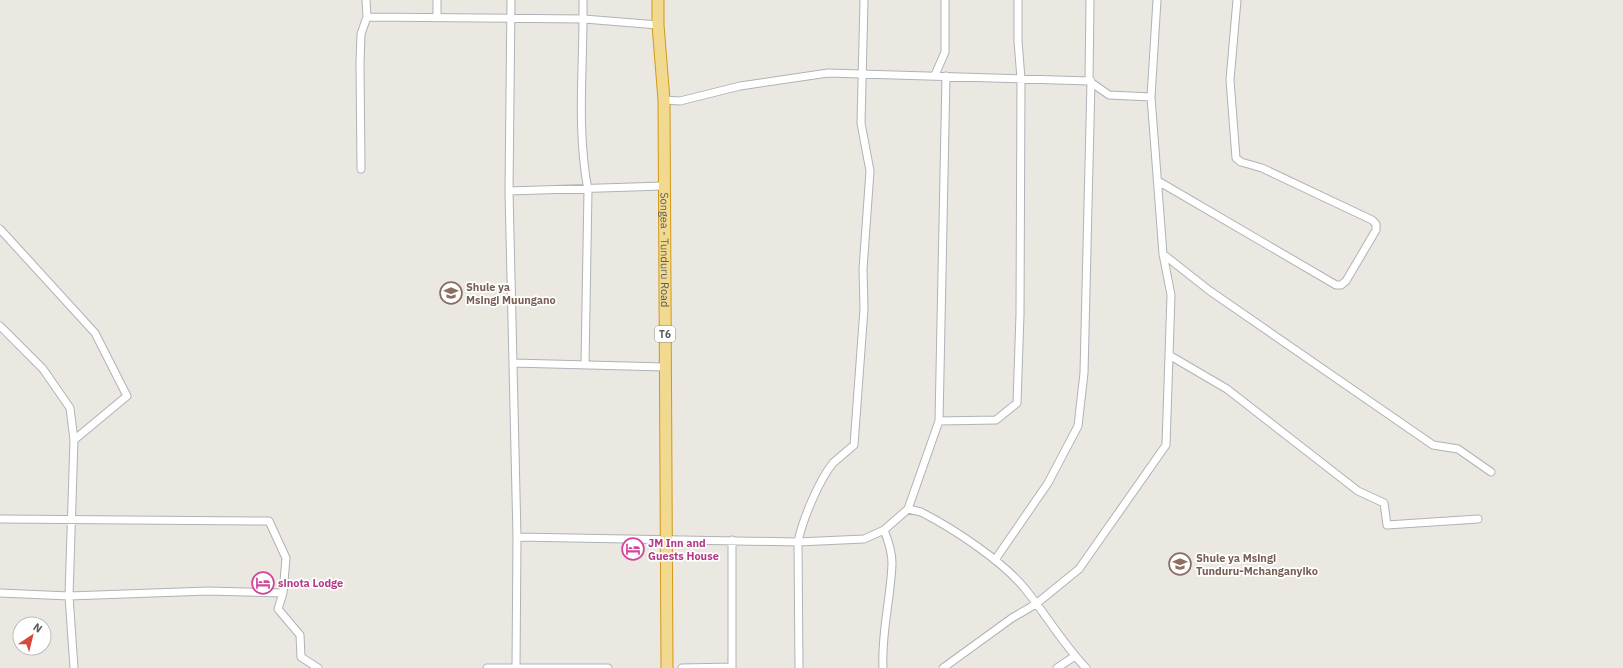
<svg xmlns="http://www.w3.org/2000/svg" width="1623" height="668" viewBox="0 0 1623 668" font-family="'IBM Plex Sans',sans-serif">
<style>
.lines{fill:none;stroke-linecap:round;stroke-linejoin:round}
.minor-casing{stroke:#b1b2b6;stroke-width:9}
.highway-casing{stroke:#d29918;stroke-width:13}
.minor{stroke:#fff;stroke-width:7}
.highway{stroke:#f1d990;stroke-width:11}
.labels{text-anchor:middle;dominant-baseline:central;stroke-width:3.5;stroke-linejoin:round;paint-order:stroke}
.shield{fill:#fff;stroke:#8b8d8f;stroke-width:1}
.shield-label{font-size:10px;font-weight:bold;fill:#595c5f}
.street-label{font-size:11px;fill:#595c5f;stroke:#fff}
.education-label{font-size:11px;font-weight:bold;fill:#785e54;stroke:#fff;text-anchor:start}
.hotel-label{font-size:11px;font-weight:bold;fill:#b23c85;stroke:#fff;text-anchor:start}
</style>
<rect width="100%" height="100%" fill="#eae8e0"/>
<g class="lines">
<!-- minor casing -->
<g class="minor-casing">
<path id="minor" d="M437,0v18
M511,0l-2,191 8,346 -1,131
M583,0c1,64 -7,127 5,190l-3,175
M367,17l217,2 74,6
M935,75l10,-23v-52
M1089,81l1,-81
M664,100l16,1 60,-15 88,-13 261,8 20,14 42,2
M361,169l-1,-106 1,-29 6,-17 -1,-17
M1158,181l178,104h5l5,-4 30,-51v-6l-4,-4 -110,-52 -21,-6 -5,-4 -6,-78 7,-80
M509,191l154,-5
M0,229l95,104 32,63 -53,44
M1163,254l47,37 223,154 25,4 33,23
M0,326l43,43 27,39 4,32 -5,156 5,72
M1169,355l58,34 131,102 26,12 3,22 91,-6
M513,363l152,4
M939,421l57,-1 21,-17 3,-89 1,-235 -3,-38v-41
M908,509l31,-88 7,-345
M0,519l269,2 17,37 -3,35 -5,16 22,26 1,22 17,11
M517,537l281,5 66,-3 20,-9 24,-21 13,3c33,17 82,49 105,78 21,26 37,54 60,78
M732,540v128
M995,560l53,-77 30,-57 6,-53 7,-292
M0,593l69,3 139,-5 75,2
M487,668h121
M682,668l50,-1
M799,668l-1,-126c4,-21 21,-62 35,-79 7,-6 14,-12 21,-18l10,-136 -1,-40 7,-98 -9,-48 3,-123
M883,668c-2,-36 8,-70 9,-105 0,-11 -4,-23 -8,-33
M943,668l69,-50 24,-14 43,-35 87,-124 5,-150 -8,-41 -12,-157 6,-97
M1057,668l18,-12"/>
</g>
<!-- highway casing -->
<g class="highway-casing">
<g id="highway">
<path id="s1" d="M658,0v25l6,75 3,568"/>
</g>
</g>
<!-- minor -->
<use href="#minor" class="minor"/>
<!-- highway -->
<use href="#highway" class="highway"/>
</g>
<!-- icons -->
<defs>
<g id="school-ring" transform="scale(1.15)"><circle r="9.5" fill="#fff" stroke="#8d6e63" stroke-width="1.5"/><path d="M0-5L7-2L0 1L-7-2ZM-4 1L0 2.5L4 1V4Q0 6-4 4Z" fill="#8d6e63"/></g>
<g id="hotel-ring" transform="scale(1.15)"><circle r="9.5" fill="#fff" stroke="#d1479c" stroke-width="1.5"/><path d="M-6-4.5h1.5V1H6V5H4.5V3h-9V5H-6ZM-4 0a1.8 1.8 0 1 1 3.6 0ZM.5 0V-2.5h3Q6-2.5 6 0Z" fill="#d1479c"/></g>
</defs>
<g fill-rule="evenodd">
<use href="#school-ring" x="451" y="293"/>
<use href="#hotel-ring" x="633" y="549"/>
<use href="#school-ring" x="1180" y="564"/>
<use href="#hotel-ring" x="263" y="583"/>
</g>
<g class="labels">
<!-- shield labels -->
<rect class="shield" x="655" y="326" width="20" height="16" rx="3"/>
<g class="shield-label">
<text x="665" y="334">T6</text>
</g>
<!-- street labels -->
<g class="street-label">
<text stroke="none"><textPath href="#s1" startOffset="250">Songea - Tunduru Road</textPath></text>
</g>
<!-- education labels -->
<g class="education-label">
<text x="466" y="287">Shule ya<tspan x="466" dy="13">Msingi Muungano</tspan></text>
<text x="1196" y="558">Shule ya Msingi<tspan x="1196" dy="13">Tunduru-Mchanganyiko</tspan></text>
</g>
<!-- hotel labels -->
<g class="hotel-label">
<text x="648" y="543">JM Inn and<tspan x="648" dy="13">Guests House</tspan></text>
<text x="278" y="583">sinota Lodge</text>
</g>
</g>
<!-- north arrow -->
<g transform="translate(32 636) rotate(35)"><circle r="19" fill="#ffffff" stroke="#bdbebf"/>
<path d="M0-3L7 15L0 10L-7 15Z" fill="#d5483b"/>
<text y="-6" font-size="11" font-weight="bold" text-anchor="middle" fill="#595c5f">N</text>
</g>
</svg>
